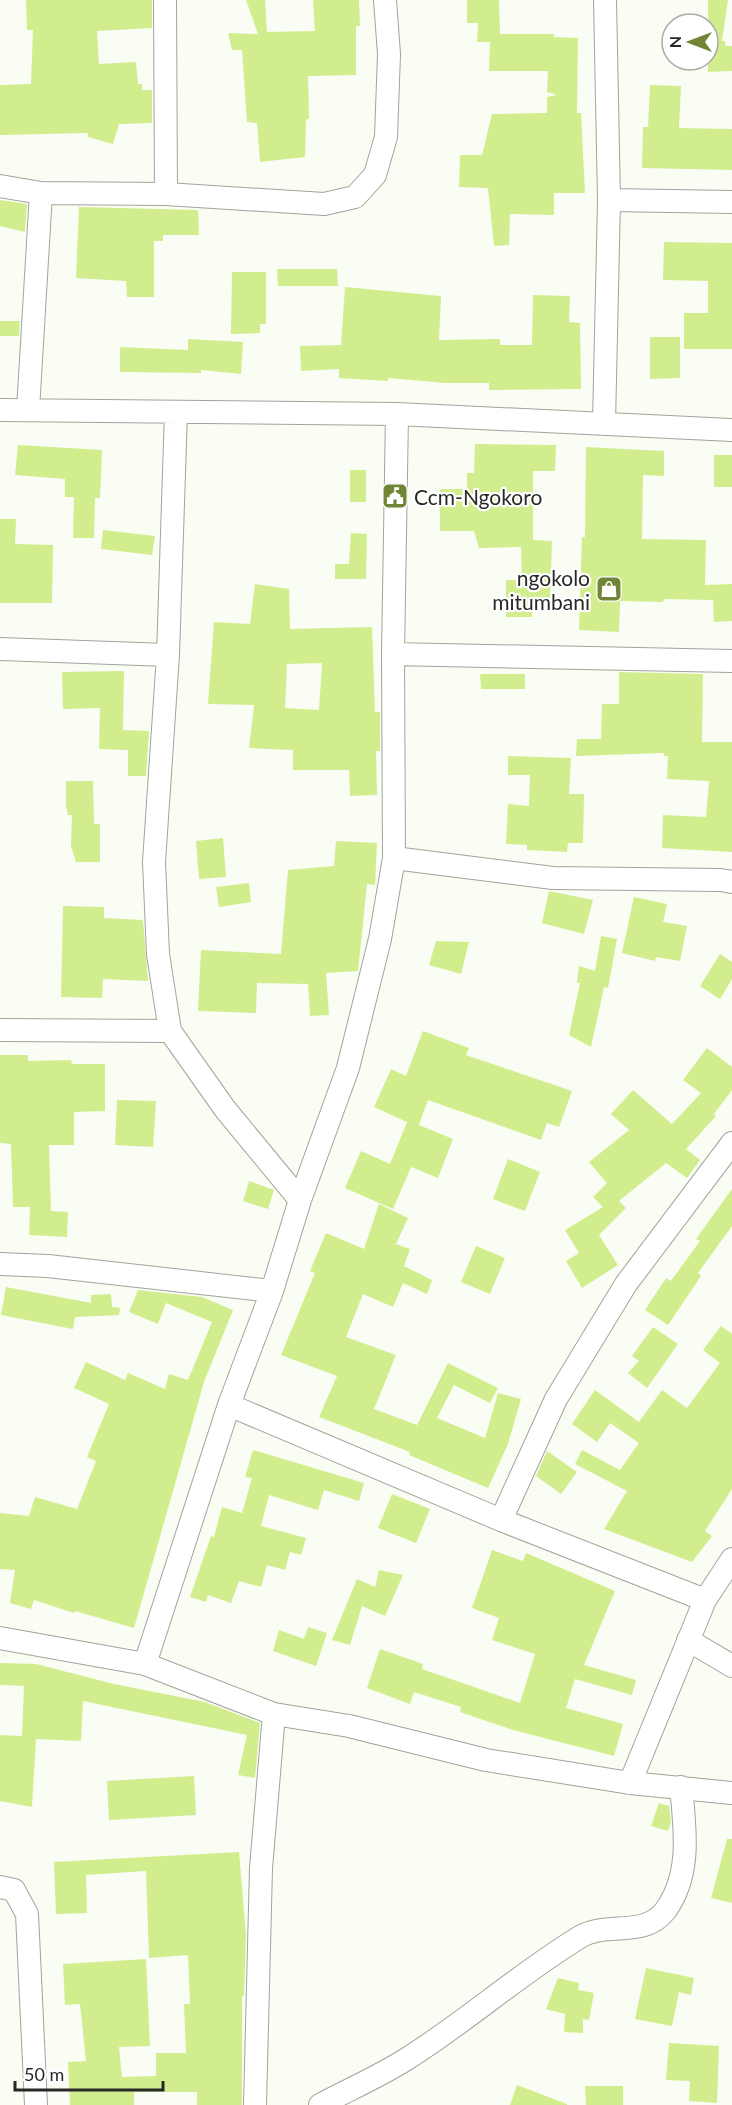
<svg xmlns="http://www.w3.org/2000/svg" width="732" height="2105" viewBox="0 0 732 2105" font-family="Lato,sans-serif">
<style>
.building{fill:#d2ed8d;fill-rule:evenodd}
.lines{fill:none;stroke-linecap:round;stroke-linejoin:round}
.street-casing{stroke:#a2a49c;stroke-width:24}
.street{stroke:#fff;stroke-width:22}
.labels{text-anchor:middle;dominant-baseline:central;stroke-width:4.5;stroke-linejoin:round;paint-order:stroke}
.poi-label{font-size:21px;fill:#282926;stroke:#fff;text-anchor:start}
</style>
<rect width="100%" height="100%" fill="#fafdf4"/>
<!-- building -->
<path class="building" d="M26,0h126v28l-55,3 2,33 37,-2 2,22h4v6h10v33l-33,1 -6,20 -25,-7v-4l-88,2v-50l31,-1 2,-54h-6z
M246,0h19l2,32 48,-1 -2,-31h46l1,26h-4v49l-48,1 1,42 -3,2 -1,37 -45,5 -3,-39 -10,-1 -5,-72h-10l-4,-17 30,1z
M467,0h32l1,34h54v3l24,1 -1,75h4l4,80h-31v22l-44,-1 -1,31 -15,1 -6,-58 -29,-1 1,-32h22l10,-41 55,-1v-16l10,-2 -10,-3 1,-21h-59l1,-29h-13l1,-19h-11z
M708,0h20l-6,41h3v5h7v25l-24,1z
M650,85l31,1 -2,42 53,1v41l-90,-2 1,-41h5z
M0,200l27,4 -2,28 -25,-6z
M79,207l119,3 1,25h-36v6h-9v56h-27l-1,-16 -50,-3z
M664,242l68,1v106h-48v-36h24v-32l-45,-1z
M277,269h60l1,17h-60z
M232,272h34v52h-6v9l-29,1z
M345,287l96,9 -2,44 61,-1v6h32l1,-50 37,1 -1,26 11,1 1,66 -92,1v-7h-44l-57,-5v3l-49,-3v-9l-38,2 -1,-25 41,-1z
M0,321h20l-1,15h-19z
M650,337h30v41l-30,1z
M188,339l55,3 -2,32 -40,-4v3l-81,-1v-25l68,3z
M475,444l81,1 -1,26h-22v69l19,1 -2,59 -18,-1v18h-26v-37h16l-1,-33 -42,1 -5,-17h-34v-42h27v-16h7z
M18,445l84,5 -2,48h-5l-1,40h-21l1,-41h-9v-18l-50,-4z
M586,447l78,4v25l-21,-1 -1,64 64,1 -1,45 27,-1v37l-18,1 -1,-22 -49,-1 -1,3 -43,-1 -1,31 -40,-2 3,-93h3z
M714,455h18v32h-18z
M350,470h16v32h-16z
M0,519h16l-1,25 38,1 -1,58h-52z
M103,530l52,6 -3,19 -51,-6z
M351,533l16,1 -1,45h-31v-15h14z
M255,584l34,5 1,40 82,-2 3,85h5v39h-4l1,44 -27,1 -1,-26h-56v-20l-44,-2 5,-43 -46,-1 6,-82 36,2zM322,663l-3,47 -34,-2 2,-44z
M124,671l-1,59 26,1 -3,45h-18v-26l-29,-1 1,-41 -37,1 -1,-37z
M619,672l84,2 -1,68h30v110l-70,-4 1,-33 43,2 3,-36 -42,-2 1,-23h-4v-3l-88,3 1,-17h24l1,-35h17z
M480,674h45v15h-44z
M508,756l63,2 -2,36h15l-1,49h-15l-1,9 -40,-2v-5l-21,-1 2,-40 21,2 1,-31h-22z
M66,781h27l1,43h6v38h-24l-5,-16 1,-31h-4l-2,-9z
M223,838l3,39 -27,2 -3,-38z
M336,841l41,2 -2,42 -8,-1 -9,87 -32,2 3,42 -19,1 -2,-32 -51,-1 -1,30 -58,-2 3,-61 80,4 7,-84 46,-4z
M249,883l2,19 -32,5 -3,-20z
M549,891l44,9 -9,34 -42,-11z
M634,897l33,7 -4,18 24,4 -7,35 -24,-4 -1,4 -33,-8z
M63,906l41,1v11l39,2 5,61 -45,-2 -1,19 -41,-1z
M601,936l16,3 -9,49 -4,-1 -13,60 -22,-12 11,-52h-3l2,-17 16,5z
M436,941l33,1 -8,32 -32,-9z
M720,954l12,8v17l-12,20 -20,-13z
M423,1031l46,17 -3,7 106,36 -13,36 -12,-4 -6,17 -113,-40 -9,25 34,14 -15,39 -27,-11 -18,42 -48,-21 16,-37 29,13 17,-42 -33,-15 17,-38 15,7z
M707,1048l25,19v23l-18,24 2,2 -30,33 14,11 -13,18 -21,-15 -47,38 7,7 -27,27 19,30 -36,23 -16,-27 13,-8 -14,-23 38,-23 -10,-10 14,-14 -18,-21 40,-32 -18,-16 22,-24 39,34 29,-31 -18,-13z
M0,1055h28v6l43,-1 1,4h33v47l-31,1v33h-25l2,66 17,1 -1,25 -38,-2 1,-28h-17l-2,-63 -11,-1z
M117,1100l39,1 -3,46 -38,-2z
M508,1159l32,13 -15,39 -32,-12z
M249,1181l25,9 -6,19 -25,-8z
M732,1189v37l-34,47 3,3 -33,49 -23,-15 21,-32 5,3 29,-40 -4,-2z
M379,1204l29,14 -12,26 14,5 -6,17 28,14 -5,14 -24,-11 -10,24 -30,-13 -17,43 50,18 -22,54 43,16 31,-62 50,25 -8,15 -36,-18 -17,33 48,20 13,-45 23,6 -13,45 -20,44 -79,-33 1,-3 -91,-35 18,-41 -56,-21 34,-82 -5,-2 16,-38 38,16z
M476,1246l29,12 -15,36 -29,-12z
M6,1287l85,16v-8l20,-1 1,13 8,1 -1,7 -44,2 -2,12 -72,-14z
M138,1290l64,7 31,13 -29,72 -70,246 -59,-17 -1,2 -40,-13 -3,9 -21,-6 5,-33 -15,-1v-56l29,3 6,-19 42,12 19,-48 -9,-4 22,-53 -35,-16 12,-26 39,18 3,-7 37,16 4,-15 19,6 24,-58 -46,-19 -8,21 -29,-12z
M721,1326l11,8v155l-27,42 7,5 -20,26 -88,-33 23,-38 -52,-27 7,-14 38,20 19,-27 -29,-20 -13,19 -25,-18 23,-34 44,32 23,-32 25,18 33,-45 -17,-13z
M653,1327l25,17 -31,44 -19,-15 11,-12 -7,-5z
M253,1450l111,33 -5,18 -35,-11 -6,20 -49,-15 -8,31 45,12 -5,17 -11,-3 -5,18 -18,-5 -6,22 -22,-6 -8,22 -23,-8 -2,7 -16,-5 21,-61 3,1 8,-30 20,6 10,-35 -7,-1z
M547,1451l30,21 -16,22 -25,-18z
M392,1494l38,15 -14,34 -38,-15z
M492,1550l31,11 3,-8 89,38 -31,74 52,15 -4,15 -57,-16 -9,29 57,16 -9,32 -101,-26 -53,-18 1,-5 -47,-15 -4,12 -43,-16 13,-39 43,15 -1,5 98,34 15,-49 -43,-14 7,-22 -27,-10z
M379,1570l24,5 -18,41 -23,-10 -12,39 -18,-5 25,-61 18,8z
M308,1627l19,6 -11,33 -43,-15 6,-21 25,9z
M0,1663l36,1 78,20 91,18 55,21 -5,55 -17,-3 9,-40 -164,-34 -2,40 -45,-2 -4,68 -32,-6v-66l22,1 2,-50 -24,-1z
M194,1776l2,39 -87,5 -2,-39z
M659,1803l10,3 2,16 -3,9 -17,-5z
M727,1839h5v64l-21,-5z
M239,1852l7,83 -2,61h-2v109h-45v-13h-63v13h-64l-2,-43 18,-1 -6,-57 -15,1 -2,-41 83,-5 4,87 -31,1 3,30 34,-1v-23h30l-2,-49h6l-2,-49 -39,3 -3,-87 -60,4 1,38 -31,1 -2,-52z
M646,1968l48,10 -3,17 -12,-3 -7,34 -37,-7z
M558,1978l21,5 -1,7 16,3 -5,27 -6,-1v14l-19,-1 1,-18 -19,-5z
M669,2043l50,3 -2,57 -28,-2 1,-20 -24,-1z
M517,2085l50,19v1h-57z
M585,2086h38v19h-37z"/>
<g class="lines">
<!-- street casing -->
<g class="street-casing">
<path id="street" d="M165,0l1,194
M0,186l41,7 125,1 158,10 31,-7 20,-22 11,-38 3,-83 -4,-54
M609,200l123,2
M0,410l397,4 335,16
M28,410l13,-217
M176,412l-8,243 -14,207 4,92 12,77 55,78 75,91
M604,423l5,-223 -4,-200
M0,649l168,6
M393,654l339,7
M394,858l159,20 167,2 12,2
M0,1030l170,1
M0,1264l48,2 224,25
M229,1405l272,115 204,80
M501,1520l55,-121 70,-115 106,-141
M0,1638l145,26 129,50 75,12 137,34 144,23 102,10
M688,1640l44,26
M145,1664l84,-259 43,-114 28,-91 48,-132 32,-129 14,-81 -1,-204 4,-240
M630,1783l75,-183 27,-41
M0,1887l14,3 13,24 9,191
M255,2105l6,-237 13,-154
M320,2105c28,-15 58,-28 85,-45 61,-38 114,-86 175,-123 27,-16 64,1 85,-26 27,-36 20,-83 16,-124"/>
</g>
<!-- street -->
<use href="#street" class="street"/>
</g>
<!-- icons -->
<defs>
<g id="civic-square" transform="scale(1.35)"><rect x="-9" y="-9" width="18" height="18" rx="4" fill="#718536" stroke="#fff"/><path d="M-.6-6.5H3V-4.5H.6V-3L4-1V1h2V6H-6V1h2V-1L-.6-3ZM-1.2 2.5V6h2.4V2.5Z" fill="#fff"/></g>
<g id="shop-square" transform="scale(1.35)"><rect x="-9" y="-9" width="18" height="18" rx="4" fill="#718536" stroke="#fff"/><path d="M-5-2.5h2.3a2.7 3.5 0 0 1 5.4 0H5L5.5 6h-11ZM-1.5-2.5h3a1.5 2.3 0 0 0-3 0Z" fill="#fff"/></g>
</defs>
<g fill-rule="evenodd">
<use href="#civic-square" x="395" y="496"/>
<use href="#shop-square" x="609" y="589"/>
</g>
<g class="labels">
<!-- poi labels -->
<g class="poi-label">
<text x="414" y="496">Ccm-Ngokoro</text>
<text x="590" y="577" text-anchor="end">ngokolo<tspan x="590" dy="24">mitumbani</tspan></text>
</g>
</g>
<!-- north arrow -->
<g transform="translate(690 42) rotate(270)"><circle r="28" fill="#ffffff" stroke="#a9a9a8" stroke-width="1.5"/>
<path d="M0-4.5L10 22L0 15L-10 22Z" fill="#718536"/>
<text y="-9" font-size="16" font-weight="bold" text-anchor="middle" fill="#282926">N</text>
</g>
<!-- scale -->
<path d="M15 2081v9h148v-9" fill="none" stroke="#282926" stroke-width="3"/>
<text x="24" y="2081" font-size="18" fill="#282926" stroke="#ffffff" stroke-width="4.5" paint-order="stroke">50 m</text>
</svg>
